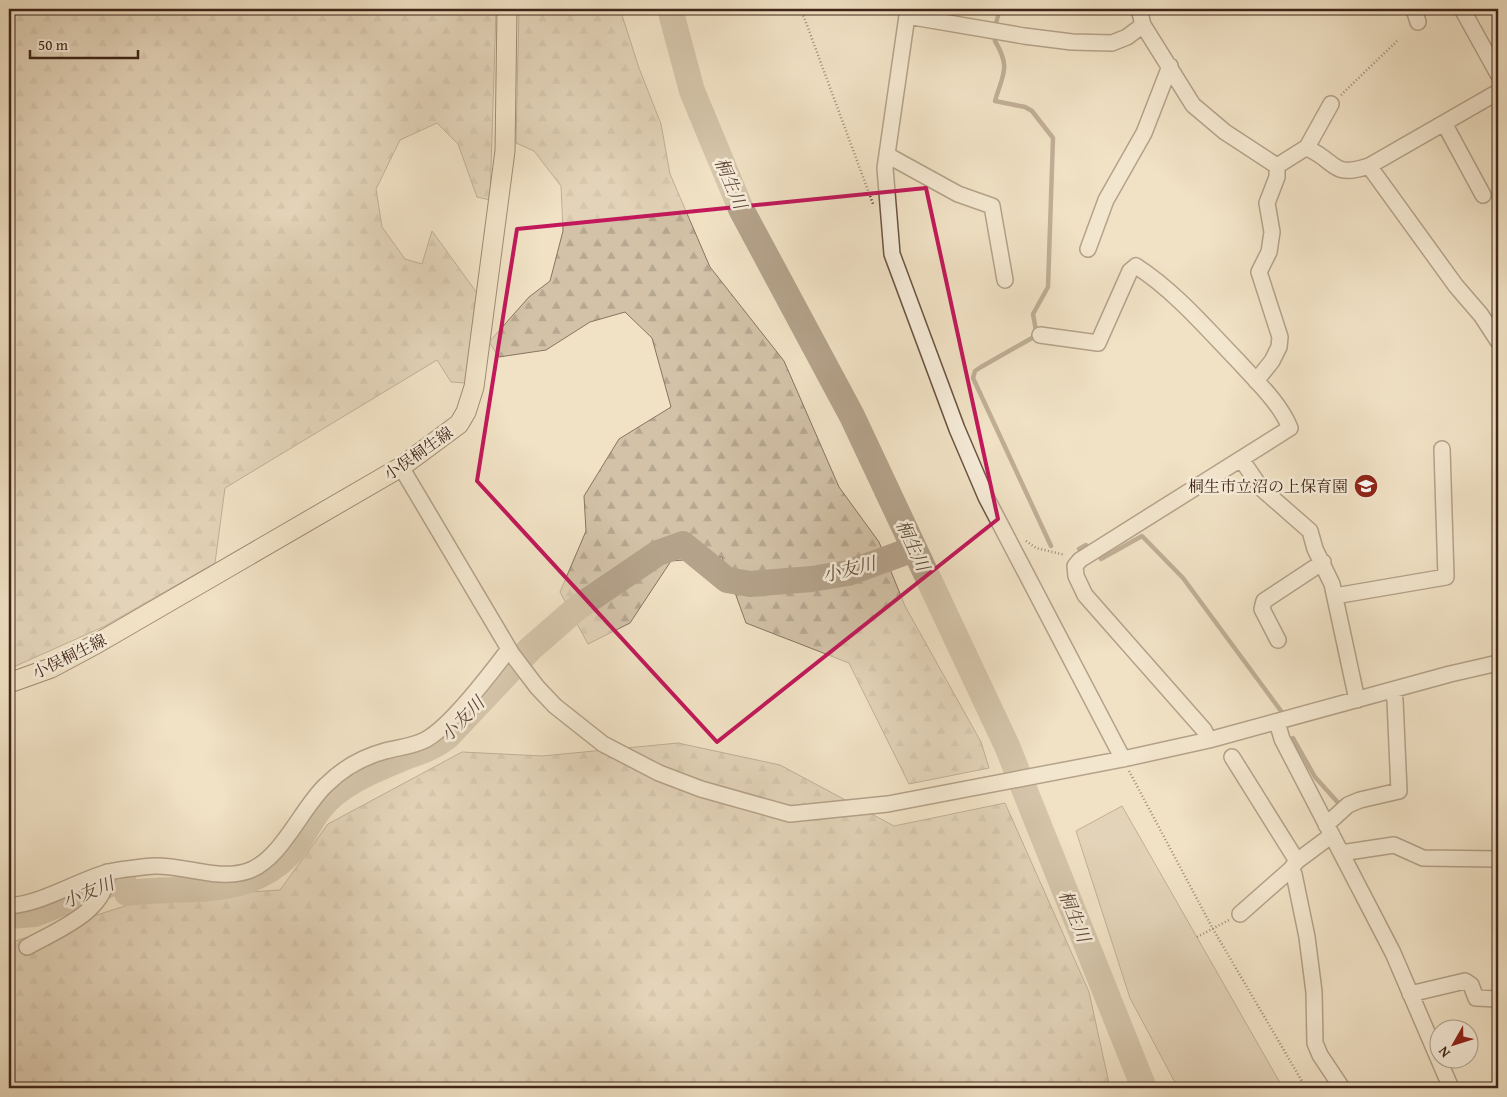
<svg xmlns="http://www.w3.org/2000/svg" width="1507" height="1097" viewBox="0 0 1507 1097" font-family="'Gentium Book Plus','Noto Serif JP',serif">
<style>
.green{fill:#d3c2a8;stroke:#897460}
.forest{fill:url(#forest-firs);stroke:#897460}
.lines{fill:none;stroke-linecap:round;stroke-linejoin:round}
.stream{stroke:#85705c;stroke-width:4.5}
.river{stroke:#b4a28a;stroke-width:26}
.minor-casing{stroke:#6c5443;stroke-width:18}
.major-casing{stroke:#3f2518;stroke-width:21}
.path{stroke:#3f2518;stroke-width:2.5;stroke-dasharray:1 2.5;stroke-linecap:butt}
.minor{stroke:#f6ecd9;stroke-width:15}
.major{stroke:#f1e2c5;stroke-width:19}
.marked{fill:none;stroke:#c2185b;stroke-width:4;stroke-linejoin:round}
.labels{text-anchor:middle;dominant-baseline:central;stroke-width:5;stroke-linejoin:round;paint-order:stroke}
.street-label{font-size:16px;fill:#3f2518;stroke:#f6ecd9}
.poi-label{font-size:16px;fill:#3f2518;stroke:#f6ecd9;text-anchor:end}
.water-label{font-size:18px;font-style:italic;fill:#624a3a;stroke:#f6ecd9}
</style>
<defs>
<pattern id="forest-firs" width="22" height="20" patternUnits="userSpaceOnUse" patternTransform="scale(1.25)"><rect width="22" height="20" fill="#d3c2a8"/><path d="M5 1l3.5 6h-7zM16 11l3.5 6h-7z" fill="#b6a790"/></pattern>
</defs>
<rect width="100%" height="100%" fill="#f1e2c5"/>
<filter id="stains"><feTurbulence type="fractalNoise" baseFrequency=".004" numOctaves="4"/><feColorMatrix values="0 0 0 0 .2 0 0 0 0 .09 0 0 0 0 .02 0 0 0 .5 -.17"/></filter>
<radialGradient id="worn" r=".72"><stop offset=".6" stop-color="#630" stop-opacity="0"/><stop offset="1" stop-color="#630" stop-opacity=".3"/></radialGradient>
<!-- green -->
<path class="green" d="M1122,806l161,282h-105l-48,-90 -54,-167z"/>
<!-- forest -->
<path class="forest" d="M9,9h487l-6,191 -13,-3 -19,-53 -21,-21 -37,17 -24,49 6,38 23,32 17,5 10,-33 45,62 -12,90 -14,-1 -14,-22 -212,128 -10,75 -112,64 -94,42z
M519,9h101l19,59 22,56 9,50 40,93 74,94 55,126 40,55 26,64 76,136 8,26 -80,16 -60,-121 -103,-40 -24,-66 -51,4 -41,62 -42,21 -28,-52 26,-61 -2,-35 35,-57 52,-32 -19,-69 -27,-26 -35,10 -44,28 -47,7 -10,-15 40,-45 21,-16 13,-50 -2,-45 -27,-35 -18,-8z
M678,743l102,22 114,61 111,-23 84,189 21,96h-1101v-145l138,-44 133,-9 48,-66 134,-72 80,4z"/>
<g class="lines">
<!-- stream -->
<path class="stream" d="M996,23l4,-14
M995,41c16,27 8,32 0,60l30,6 7,4 21,27 -5,149 -15,27 3,17 -4,7 -51,29 -6,4 -2,7 78,168
M1079,549l7,-4
M1101,559l41,-23 41,42 98,133
M1293,738l22,39 26,29"/>
<!-- river -->
<path class="river" d="M670,9l22,82 49,118 111,207 155,330 137,342
M9,916l26,-2 88,-35 4,14c56,-8 117,7 161,-38 17,-18 25,-44 45,-60 20,-17 46,-27 70,-37 16,-6 30,-10 44,-21l83,-88 47,-41 81,-55 25,-9 44,36 23,4 62,-5 36,-6 66,-24"/>
<!-- minor casing -->
<g class="minor-casing">
<path id="minor" d="M908,9l-23,159 7,86 65,175 29,68 137,262
M1139,9l4,16 50,80 32,27 52,34
M1414,9l4,13
M1462,9l36,65
M907,16l117,20 48,6 40,1 15,-6 16,-12
M1444,123l39,72
M1306,149l25,-45
M887,155l71,39 34,12 13,74
M1369,166l87,120 25,29 17,26
M1088,249l18,-49 38,-67 26,-67
M1040,335l58,8 32,-72 6,-5c40,26 70,62 103,96 18,20 41,41 51,66l-210,132 -5,6 1,10 9,19 119,135 5,10
M1256,381l16,-20 7,-14 1,-10 -21,-65 10,-20 3,-20 -5,-29 10,-26v-11l27,-17h5c29,14 23,29 60,17l129,-74
M1241,459l20,29 49,43 5,18 17,35 25,116
M401,467l111,187 25,33 18,19 48,38 56,29 42,16 89,25 98,-10 235,-45 86,-19 241,-66 48,-11
M1335,596l111,-19 -4,-128
M1278,640l-16,-31 2,-8 59,-39
M1277,722l5,17 111,214 58,135
M1232,757l65,104
M1326,825l22,-20 12,-5 39,-9 -4,-91 -3,-10
M1341,853l53,-8 29,13 75,1
M1290,870l4,4 13,63 7,55 1,51 5,12 22,33
M9,906c34,-3 64,-23 96,-33 10,-3 38,-6 49,-7 31,-1 64,15 94,5 33,-11 54,-64 78,-86 16,-16 37,-28 59,-34 14,-4 26,-4 40,-11 25,-13 66,-67 84,-91
M1240,914l50,-44 7,-9 35,-26
M27,947c28,-16 82,-36 80,-75
M1410,994l55,-13 6,4 5,13 22,1"/>
</g>
<!-- major casing -->
<g class="major-casing">
<path id="major" d="M9,683l42,-15 45,-24 305,-177 58,-43 7,-12 8,-25 31,-236 2,-142"/>
</g>
<!-- path -->
<path class="path" d="M801,9l72,195
M1341,95l56,-54
M1026,541l10,7 29,7
M1129,771l84,158 93,159
M1197,937l32,-17"/>
<!-- minor -->
<use href="#minor" class="minor"/>
<!-- major -->
<use href="#major" class="major"/>
</g>
<!-- marked area -->
<path d="M0 0H1507V1097H0ZM926,188l72,331 -281,223 -240,-261 40,-252z" fill="#f1e2c5" fill-opacity=".55" fill-rule="evenodd"/>
<path class="marked" d="M926,188l72,331 -281,223 -240,-261 40,-252z"/>
<!-- icons -->
<defs>
<g id="school-disc" transform="scale(1.25)"><circle r="9.5" fill="#8f2418" stroke="#f6ecd9"/><path d="M0-5L7-2L0 1L-7-2ZM-4 1L0 2.5L4 1V4Q0 6-4 4Z" fill="#fff"/></g>
</defs>
<g fill-rule="evenodd">
<use href="#school-disc" x="1366" y="486"/>
</g>
<g class="labels">
<!-- street labels -->
<g class="street-label">
<text transform="translate(418 453) rotate(-35)">小俣桐生線</text>
<text transform="translate(69 656) rotate(-26)">小俣桐生線</text>
</g>
<!-- poi labels -->
<g class="poi-label">
<text x="1348" y="486">桐生市立沼の上保育園</text>
</g>
<!-- water labels -->
<g class="water-label">
<text transform="translate(731 183) rotate(67)">桐生川</text>
<text transform="translate(913 545) rotate(65)">桐生川</text>
<text transform="translate(849 569) rotate(-14)">小友川</text>
<text transform="translate(462 719) rotate(-46)">小友川</text>
<text transform="translate(88 892) rotate(-22)">小友川</text>
<text transform="translate(1075 916) rotate(68)">桐生川</text>
</g>
</g>
<!-- margin -->
<rect width="1507" height="1097" fill="none" stroke="#f1e2c5" stroke-width="30"/>
<rect x="10" y="10" width="1487" height="1077" fill="none" stroke="#3f2518" stroke-width="2.5"/>
<rect x="15" y="15" width="1477" height="1067" fill="none" stroke="#3f2518"/>
<!-- north arrow -->
<g transform="translate(1454 1044) rotate(231)"><circle r="24" fill="#f6ecd9" stroke="#ad9c8c"/>
<path d="M0-4L9 19L0 12L-9 19Z" fill="#8f2418"/>
<text y="-8" font-size="14" font-weight="bold" text-anchor="middle" fill="#3f2518">N</text>
</g>
<!-- scale -->
<path d="M30 50v8h108v-8" fill="none" stroke="#3f2518" stroke-width="2.5"/>
<text x="38" y="50" font-size="15" fill="#3f2518" stroke="#f6ecd9" stroke-width="4" paint-order="stroke">50 m</text>
<rect width="100%" height="100%" filter="url(#stains)"/>
<rect width="100%" height="100%" fill="url(#worn)"/>
</svg>
